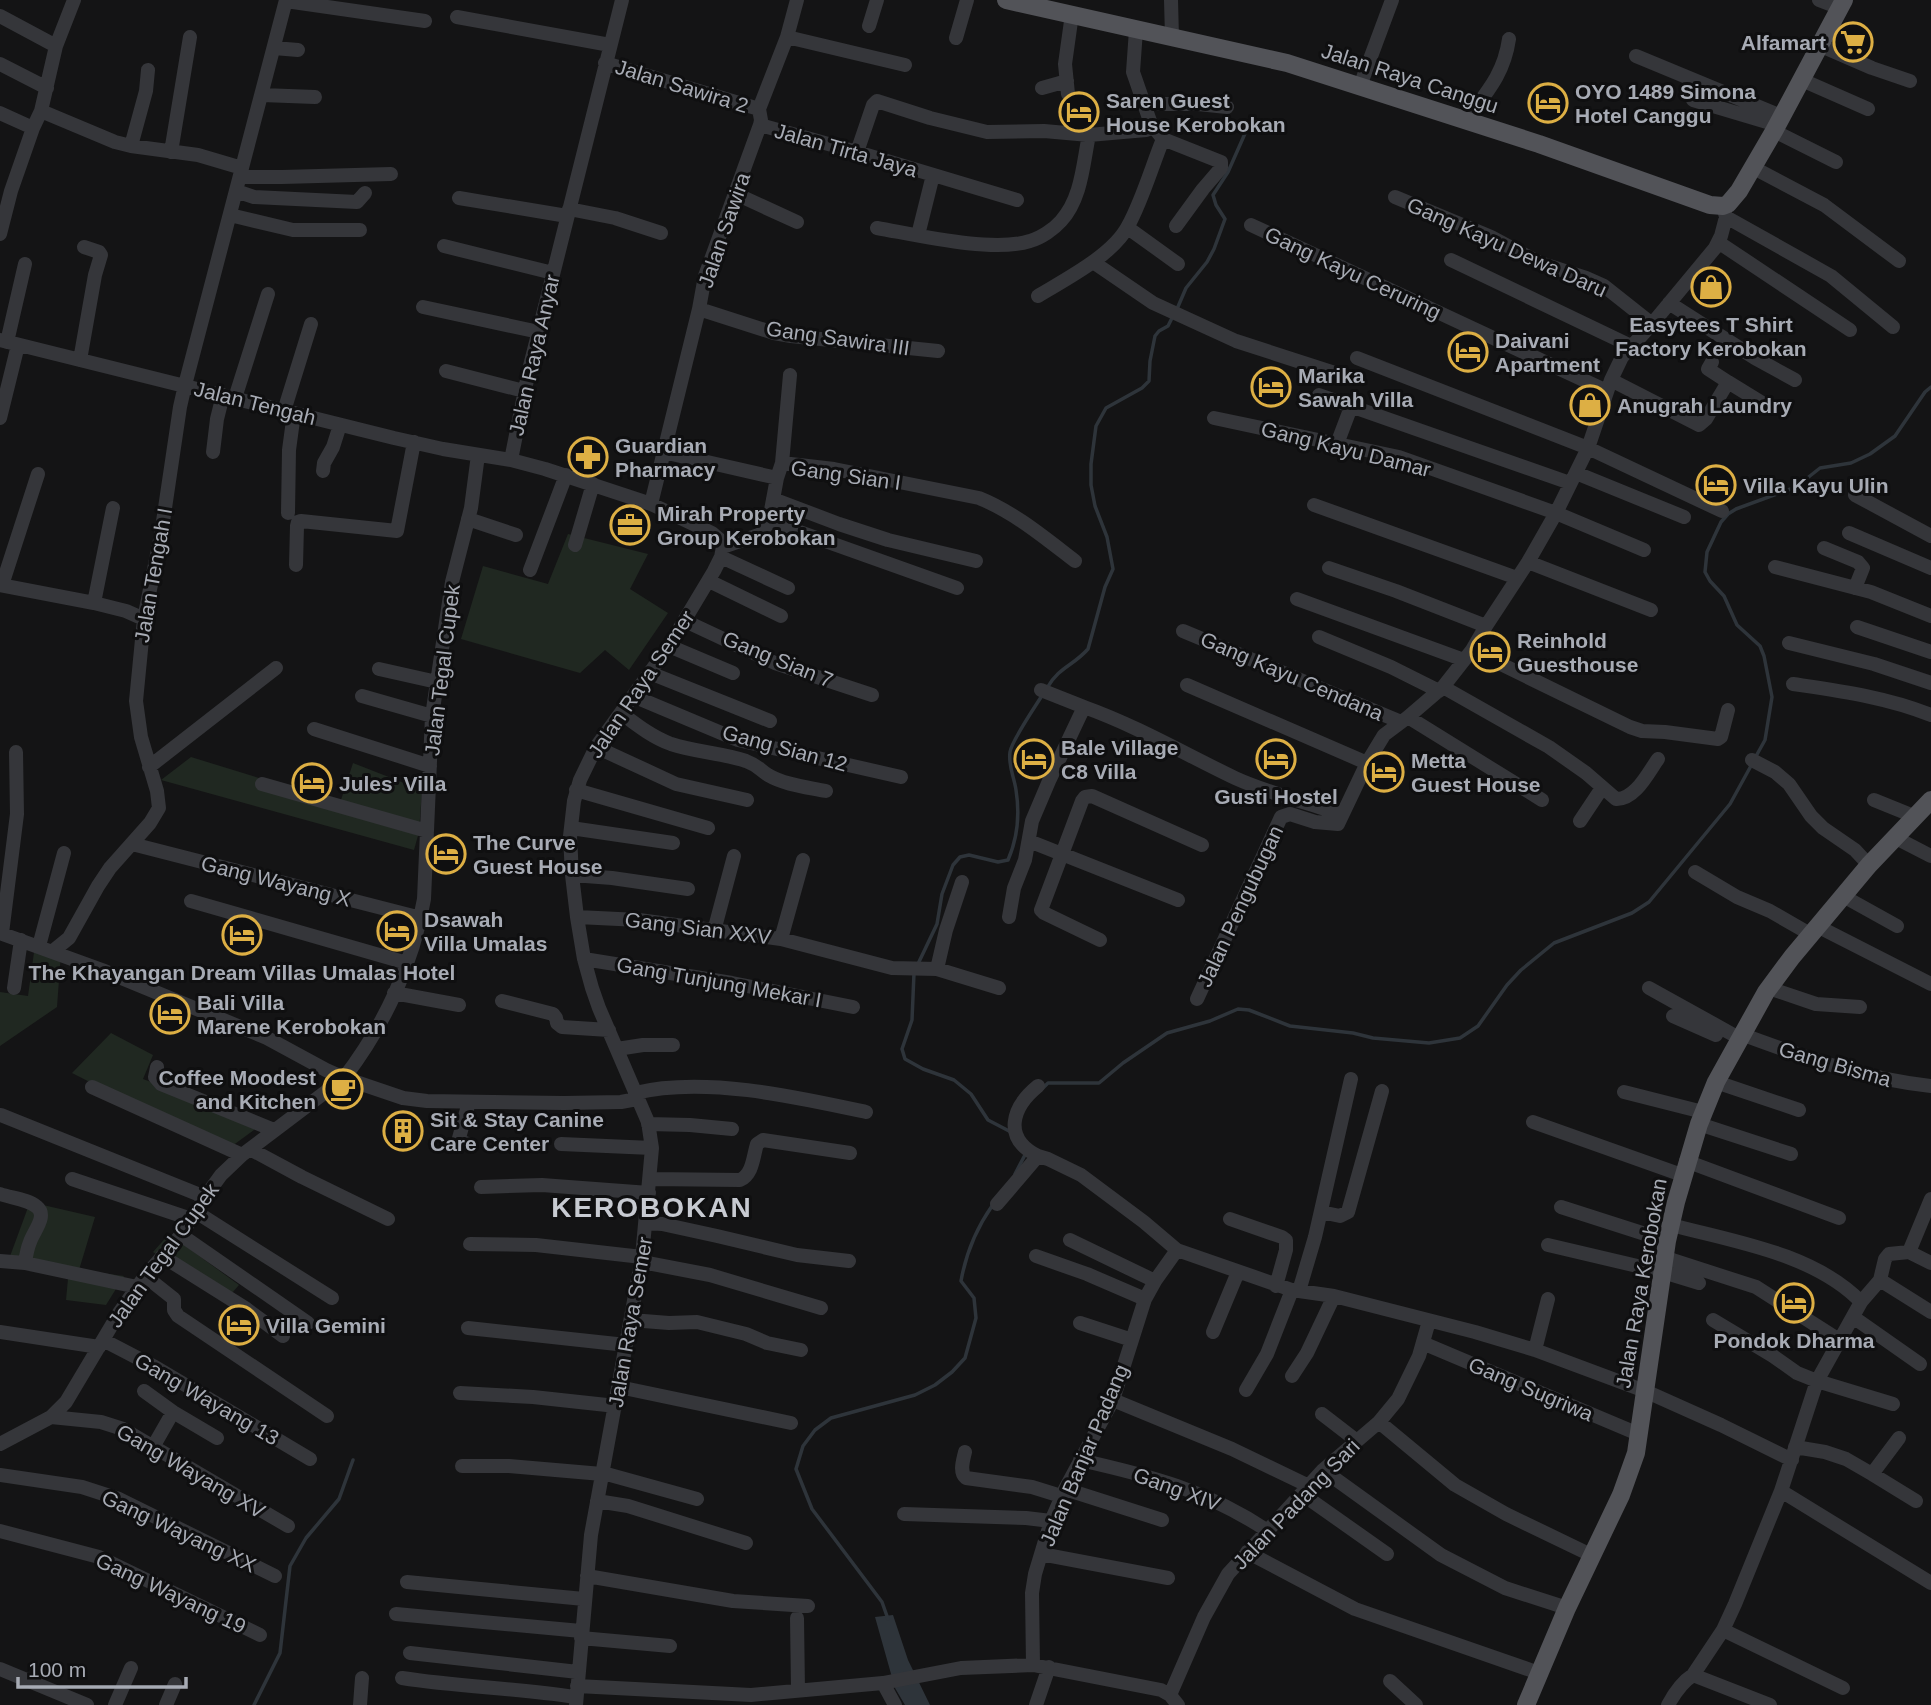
<svg xmlns="http://www.w3.org/2000/svg" width="1931" height="1705" viewBox="0 0 1931 1705" font-family="Arial,sans-serif">
<style>
.green{fill:#202821}
.water{fill:#2e343a}
.lines{fill:none;stroke-linecap:round;stroke-linejoin:round}
.stream{stroke:#2e343a;stroke-width:3.5}
.minor{stroke:#35363a;stroke-width:14}
.major{stroke:#525358;stroke-width:18}
.labels{text-anchor:middle;dominant-baseline:central;stroke-width:6;stroke-linejoin:round;paint-order:stroke}
.poi-label{font-size:21px;font-weight:bold;fill:#a7abb4;stroke:#0f0f10;text-anchor:start}
.street-label{font-size:21px;fill:#a7abb4;stroke:#0f0f10}
.district-label{font-size:28px;font-weight:bold;letter-spacing:2px;fill:#c7cad1;stroke:#0f0f10}
</style>
<rect width="100%" height="100%" fill="#141415"/>
<!-- green -->
<path class="green" d="M568,534l80,20 -18,35 38,24 -39,57 -24,-20 -25,23 -119,-34 22,-73 65,18z
M191,757l149,46 13,-40 69,27 -3,42 -5,18 -253,-70z
M35,945l26,8 -4,54 -57,39v-54l28,4z
M111,1033l42,22 -10,24 119,45 -34,25 -87,-41 -69,-35z
M30,1202l65,15 -16,53 45,6 -18,29 -40,-5 3,-32 -60,-9z
M169,1234l70,51 -14,16 -72,-49z"/>
<!-- water -->
<path class="water" d="M893,1615l15,45 22,45h-25l-10,-17 -20,-71z"/>
<g class="lines">
<!-- stream -->
<path class="stream" d="M1177,309l9,-21 21,-26 7,-13 11,-30 -9,-14 -3,-10 15,-23 19,-43
M1047,688c12,-21 26,-22 41,-39l17,-62 8,-18 -6,-32 -12,-31 -4,-21v-21l5,-38 10,-18 36,-20 7,-7 1,-20 5,-25 4,-5 9,-5 5,-10
M1755,758l10,-18 7,-43 -8,-41 -4,-10 -23,-21 -13,-29 -14,-15 -5,-9 2,-20 14,-30 7,-8 8,-5 60,-22 24,-19 31,-5 19,-9 25,-18 30,-44 6,-5
M917,966l20,-42 5,-30 11,-29 7,-8 9,-2 29,7 10,-2c10,-23 12,-45 8,-70 -2,-14 -8,-24 -6,-38 2,-12 25,-45 33,-58
M914,973l-2,47 -10,29 3,10 18,10 31,11 17,14 17,26 23,12
M1042,1089l6,-6h51l24,-20 44,-30 43,-12 28,-12 11,1 41,16 63,7 20,5 56,5 31,-5 18,-12 29,-41 14,-15 33,-27 78,-30 17,-11 81,-98 22,-40
M1015,1174l11,-21
M888,1619l-6,-17 -70,-93 -16,-40 7,-23 12,-16 16,-12 84,-23 20,-10 17,-13 13,-14 11,-40 -2,-20 -13,-17c5,-28 15,-52 31,-75
M254,1705l26,-52 10,-87 16,-28 33,-39 14,-39"/>
<!-- minor -->
<path class="minor" d="M1171,0l1,37
M1819,0l21,8
M286,1l139,20
M0,16l56,30
M457,17l153,28
M869,26l8,-26
M1136,30l-3,42 18,52 12,15 58,23v6l-18,21 -27,37
M787,37l118,28
M956,38l11,-38
M1819,45l53,23 38,13
M274,48l24,2
M1636,56l145,60
M605,63l154,46
M0,64l47,24
M1802,80l66,29
M1360,86l32,-86
M1042,88l25,-7
M1068,94l-3,-30 7,-50
M262,95l53,2
M1693,100l84,25
M1143,104h55l29,3
M41,111l74,31 16,4 67,9 44,13
M0,113l33,15
M1466,120c21,-28 38,-46 43,-81
M760,125l97,27 160,48
M1774,131l62,31
M131,146l15,-55 2,-21
M171,152l19,-115
M857,152l16,-47 4,-4 53,17 57,14 57,-1 45,4 57,-5 7,-3
M1752,167l72,38 75,56
M240,177h42l109,-3
M236,191l18,6 103,5 8,-9
M736,194l61,28
M1395,197l96,40 49,26 46,15 18,8 48,38
M459,198l108,18
M569,209l46,9 46,15
M230,215l63,15h67
M1726,217l105,59 62,51
M1251,225l356,166
M877,228c40,7 115,25 153,13 11,-3 24,-12 31,-20 21,-23 22,-58 28,-86
M1128,228l50,36
M0,234l11,-43 22,-63 8,-17 15,-65 18,-46
M918,235l15,-60
M1718,242l132,88
M444,246l109,27
M1451,260l180,86
M1093,262l60,41 83,38 111,36
M1038,296c28,-17 75,-41 90,-70 14,-25 24,-60 35,-87
M1669,303l86,55 40,22
M423,307l116,25
M699,309l75,24 17,3 147,15
M0,340l394,98 49,11 68,11 34,9 106,35 61,29 7,6 4,8 -2,10 -7,14 -45,75 -73,101 -16,33 -6,21 -4,35 2,39 5,42 7,42 8,29 7,20 49,114 4,26 -10,109 -51,278 -15,170
M7,342l18,-78
M1357,358l231,90 134,63
M80,360l15,-85 6,-20 -2,-3 -15,-5
M446,371l78,20
M1611,380l88,45 7,-6 22,-37 -20,-13 4,-7
M1728,382l39,24
M1319,395l251,88
M235,398l33,-104
M284,411l27,-87
M0,418l18,-73
M1214,418l185,39 157,56 88,37
M1337,444l14,-37
M213,452l4,-33 6,-24
M663,452l114,26
M511,460l18,-90 93,-370
M782,463l52,6 145,29c35,14 66,40 96,63
M323,471l1,-8 9,-16 7,-22
M1576,473l108,44
M1855,495l76,41
M773,499l66,25 49,16 88,21
M651,504l48,-195 6,-33 55,-151 1,-5 -2,-11 28,-72 10,-37
M1314,505l203,73
M288,513l1,-63 5,-37
M468,519l48,16
M769,521l188,67
M1849,533l82,35
M575,545l18,-61
M723,547l38,-13 8,-13 8,-43 5,-15 8,-88
M1824,548l34,14 5,6 -8,20
M721,557l67,31
M1528,562l123,48
M296,565l1,-39 1,-4 3,-1 96,10 17,-89
M1775,567l96,25 60,24
M1329,568l67,23 90,35
M530,570l36,-95
M709,581l72,35
M0,585l94,18 32,8 18,8
M2,585l36,-111
M1297,599l167,61
M94,603l19,-95
M685,621l90,42 97,32
M1857,627l74,25
M1183,631l218,91
M1319,637l72,30 48,24
M1789,643l85,21 57,19
M669,646l64,27
M1472,650l158,77 12,4 23,1 53,7 3,-2 7,-27
M379,669l58,13
M650,673l120,48
M1793,684c47,7 93,13 138,31
M1187,685l180,78
M1443,687l106,60 37,26 30,26c19,1 32,-26 42,-40
M1041,690l43,17
M362,696l70,20
M633,696l105,44 163,37
M621,713c16,12 31,24 50,31 24,8 51,9 75,17 11,4 13,8 22,14 17,10 39,12 58,16
M1408,717l134,83
M314,729l116,37
M596,747l80,37 71,16
M1752,760l23,12 14,12 22,32 12,12 32,22 14,15
M149,767l127,-99
M262,784l165,47
M576,790l132,38
M1874,800l42,17
M1580,821l22,-33
M571,828l102,15
M1896,838l35,18
M1029,841l149,59
M132,844l289,74
M1695,872l42,25 33,14 40,23
M572,875l40,3 76,11
M1843,896l54,30
M191,901l216,62
M577,917l62,3 142,19 111,29 45,1 62,19
M1009,917l5,-29 11,-28 7,-39 17,-40 35,-74c53,19 101,47 151,71 35,16 72,24 107,37
M1817,926l114,58
M714,931l20,-75
M0,933l102,37 165,68 59,32 18,8 59,20 24,3 137,2 57,-1 16,-3
M2,933l15,-119 -1,-62
M781,939l22,-79
M1100,940l-56,-27 -3,-3 41,-109 3,-4 7,-1 110,49
M39,946l25,-93
M53,951l16,-13 29,-52 12,-18 40,-45 9,-15 -2,-17 -16,-54 -5,-36 8,-82 17,-84 19,-128 5,-22 101,-385
M584,959l148,24 121,24
M937,969l9,-39 16,-48
M14,988l7,-48
M1649,988l90,50
M1769,988l47,16 44,3
M394,993l65,12
M1197,999l84,-182 9,-3 25,8 23,2 29,-61 17,-28 24,-18 35,-30 29,-37 14,-24 42,-64 28,-49 32,-65 23,-68 11,-23 30,-33 63,-76 6,-12 5,-19 -3,-11
M502,1001l51,13 3,4 1,5 5,4 47,3
M1673,1016l43,19
M1741,1034c62,23 124,45 190,52
M617,1049l26,-4h30
M157,1067l-2,10 6,7 113,46
M1716,1082l83,28
M92,1087l150,68
M1624,1092l79,20
M635,1093c69,-17 162,4 231,19
M1,1115l204,82
M1533,1122l149,53
M648,1124l42,1 42,4
M1699,1124l92,30
M468,1144l-8,-3 -1,-3 10,-36
M561,1144l91,4
M250,1149l52,28 86,42
M1038,1156c-36,-18 -26,-49 0,-70
M1686,1161l153,57
M72,1179l119,40
M650,1179l90,1c13,-6 13,-23 17,-36l6,-4 87,13
M481,1187l61,-2 107,8
M0,1194c11,4 28,5 37,13 11,9 -4,25 -7,35 -3,7 -4,14 -5,21
M997,1204l41,-48 10,3 33,16 63,47 33,28 115,40 42,6 141,36 60,18 110,41 76,34 71,35
M1561,1207l106,34
M196,1212l136,86
M1321,1212l19,4 8,-4 34,-121
M1230,1219l52,18 4,3v10l-10,36
M646,1223l16,1 55,12 80,19 52,6
M1671,1225c62,16 144,29 190,77
M181,1235l127,88
M1070,1240l85,41
M470,1244l66,1 106,12
M1548,1245l115,27 36,11
M1909,1252l22,11
M162,1256l83,52 38,28
M1036,1256l51,18 58,25
M1666,1258l90,29 83,53
M0,1261l25,2 112,24
M642,1262l68,13 111,33
M145,1276l29,23v11l4,6 149,100
M1880,1280l51,32
M1299,1291l16,-54 36,-158
M1853,1317l67,47
M631,1320l38,3 28,-1 49,12 21,9 34,7
M1713,1320l60,36 24,17 20,8 76,23
M1080,1323l52,17
M468,1328l158,17
M0,1332l99,15
M1213,1332l25,-60
M103,1340l52,27 155,92
M1425,1344l211,89
M1535,1350l13,-51
M1292,1376l15,-23 27,-57
M619,1387l172,36
M1246,1390l21,-36 25,-64
M144,1391l29,21 44,26
M460,1393l73,4 83,9
M1113,1400l119,49 77,37
M1322,1414l35,27
M51,1417l50,5 22,7 165,97
M1379,1422l76,63 51,29 87,42
M0,1444l51,-27 15,-15 53,-89 26,-37 36,-41 24,-38 16,-22 21,-20 102,-77c40,-52 69,-114 80,-179l8,-183 20,-134 19,-74 7,-53
M153,1447l20,-35
M1795,1447l30,5 21,7 26,15 27,-36
M965,1452c-2,9 -6,20 1,26l66,9 29,9
M1080,1460c71,16 126,30 188,71
M462,1466h47l93,8
M1323,1470l118,85 64,33 62,20
M603,1473l94,26
M1872,1474l44,27
M0,1475l82,12 37,12 156,77
M1065,1489l97,31
M1781,1491l150,92
M1302,1494l85,60
M597,1501l31,5 118,37
M904,1514l122,4 25,3
M0,1531l99,26 161,78
M1247,1552l108,57 184,64
M1041,1554l127,24
M587,1576l146,25 75,5
M407,1582l177,17
M396,1614l185,17
M797,1618l1,72
M1723,1630l120,58
M581,1638l89,8
M410,1653l168,19
M1033,1665l-1,-72 3,-19 16,-53 14,-32 48,-89 32,-101 10,-18 22,-31
M0,1669l87,36
M1693,1675l77,30
M402,1678c58,9 116,10 173,19
M1390,1681l26,24
M883,1683l12,22
M577,1686l174,9 132,-12 78,-15 72,-3 128,25 9,5 8,10
M1170,1695l34,-78 24,-43 95,-104 56,-48 19,-23 21,-43 10,-35
M115,1705l16,-37
M166,1705l9,-21
M360,1705l2,-27
M1036,1705l13,-38
M1668,1705c6,-11 14,-23 25,-30l30,-45 12,-26 46,-113 36,-110 44,-79 19,-22 5,-21 4,-5 20,-2 22,-53"/>
<!-- major -->
<path class="major" d="M1006,0l281,63 252,81 171,61 13,1 5,-2 11,-13 35,-60 70,-131
M1526,1705l41,-97 54,-113 15,-42 31,-212 9,-39 23,-78 17,-42 50,-90 26,-35 77,-92 62,-65"/>
</g>
<!-- icons -->
<defs>
<g id="supermarket-ring" transform="scale(2.0125)"><circle r="9.5" fill="#0f0f10" stroke="#ddaf44" stroke-width="1.5"/><path d="M-6-5.5h2.5l.6 2H6L4.5 2H-2.5L-4.4-4H-6ZM-1.5 3.2a1.3 1.3 0 1 0 .1 0ZM3 3.2a1.3 1.3 0 1 0 .1 0Z" fill="#ddaf44"/></g>
<g id="hotel-ring" transform="scale(2.0125)"><circle r="9.5" fill="#0f0f10" stroke="#ddaf44" stroke-width="1.5"/><path d="M-6-4.5h1.5V1H6V5H4.5V3h-9V5H-6ZM-4 0a1.8 1.8 0 1 1 3.6 0ZM.5 0V-2.5h3Q6-2.5 6 0Z" fill="#ddaf44"/></g>
<g id="shop-ring" transform="scale(2.0125)"><circle r="9.5" fill="#0f0f10" stroke="#ddaf44" stroke-width="1.5"/><path d="M-5-2.5h2.3a2.7 3.5 0 0 1 5.4 0H5L5.5 6h-11ZM-1.5-2.5h3a1.5 2.3 0 0 0-3 0Z" fill="#ddaf44"/></g>
<g id="pharmacy-ring" transform="scale(2.0125)"><circle r="9.5" fill="#0f0f10" stroke="#ddaf44" stroke-width="1.5"/><path d="M-2-6h4v4h4v4h-4v4h-4v-4h-4v-4h4Z" fill="#ddaf44"/></g>
<g id="office-ring" transform="scale(2.0125)"><circle r="9.5" fill="#0f0f10" stroke="#ddaf44" stroke-width="1.5"/><path d="M-6-3h4V-5.5h4V-3h4V5H-6ZM-1-4.5V-3h2v-1.5ZM-6 0V1H6V0Z" fill="#ddaf44"/></g>
<g id="cafe-ring" transform="scale(2.0125)"><circle r="9.5" fill="#0f0f10" stroke="#ddaf44" stroke-width="1.5"/><path d="M-5.5-4.5H6V0H3Q3 3.5 0 3.5H-2.5Q-5.5 3.5-5.5 0ZM3-3.2v2h1.7v-2ZM-6 4.5H4V6H-6Z" fill="#ddaf44"/></g>
<g id="building-ring" transform="scale(2.0125)"><circle r="9.5" fill="#0f0f10" stroke="#ddaf44" stroke-width="1.5"/><path d="M-4-6H4V6H1V3H-1V6H-4ZM-2.5-4.3h1.7v1.8h-1.7ZM.8-4.3h1.7v1.8H.8ZM-2.5-1h1.7V.8h-1.7ZM.8-1h1.7V.8H.8Z" fill="#ddaf44"/></g>
</defs>
<g fill-rule="evenodd">
<use href="#supermarket-ring" x="1853" y="42"/>
<use href="#hotel-ring" x="1548" y="103"/>
<use href="#hotel-ring" x="1079" y="112"/>
<use href="#shop-ring" x="1711" y="287"/>
<use href="#hotel-ring" x="1468" y="352"/>
<use href="#hotel-ring" x="1271" y="387"/>
<use href="#shop-ring" x="1590" y="405"/>
<use href="#pharmacy-ring" x="588" y="457"/>
<use href="#hotel-ring" x="1716" y="485"/>
<use href="#office-ring" x="630" y="525"/>
<use href="#hotel-ring" x="1490" y="652"/>
<use href="#hotel-ring" x="1034" y="759"/>
<use href="#hotel-ring" x="1276" y="759"/>
<use href="#hotel-ring" x="1384" y="772"/>
<use href="#hotel-ring" x="312" y="783"/>
<use href="#hotel-ring" x="446" y="854"/>
<use href="#hotel-ring" x="397" y="931"/>
<use href="#hotel-ring" x="242" y="935"/>
<use href="#hotel-ring" x="170" y="1014"/>
<use href="#cafe-ring" x="343" y="1089"/>
<use href="#building-ring" x="403" y="1131"/>
<use href="#hotel-ring" x="1794" y="1303"/>
<use href="#hotel-ring" x="239" y="1325"/>
</g>
<g class="labels">
<!-- poi labels -->
<g class="poi-label">
<text x="1826" y="42" text-anchor="end">Alfamart</text>
<text x="1575" y="91">OYO 1489 Simona<tspan x="1575" dy="24">Hotel Canggu</tspan></text>
<text x="1106" y="100">Saren Guest<tspan x="1106" dy="24">House Kerobokan</tspan></text>
<text x="1711" y="324" text-anchor="middle">Easytees T Shirt<tspan x="1711" dy="24">Factory Kerobokan</tspan></text>
<text x="1495" y="340">Daivani<tspan x="1495" dy="24">Apartment</tspan></text>
<text x="1298" y="375">Marika<tspan x="1298" dy="24">Sawah Villa</tspan></text>
<text x="1617" y="405">Anugrah Laundry</text>
<text x="615" y="445">Guardian<tspan x="615" dy="24">Pharmacy</tspan></text>
<text x="1743" y="485">Villa Kayu Ulin</text>
<text x="657" y="513">Mirah Property<tspan x="657" dy="24">Group Kerobokan</tspan></text>
<text x="1517" y="640">Reinhold<tspan x="1517" dy="24">Guesthouse</tspan></text>
<text x="1061" y="747">Bale Village<tspan x="1061" dy="24">C8 Villa</tspan></text>
<text x="1411" y="760">Metta<tspan x="1411" dy="24">Guest House</tspan></text>
<text x="339" y="783">Jules' Villa</text>
<text x="1276" y="796" text-anchor="middle">Gusti Hostel</text>
<text x="473" y="842">The Curve<tspan x="473" dy="24">Guest House</tspan></text>
<text x="424" y="919">Dsawah<tspan x="424" dy="24">Villa Umalas</tspan></text>
<text x="242" y="972" text-anchor="middle">The Khayangan Dream Villas Umalas Hotel</text>
<text x="197" y="1002">Bali Villa<tspan x="197" dy="24">Marene Kerobokan</tspan></text>
<text x="316" y="1077" text-anchor="end">Coffee Moodest<tspan x="316" dy="24">and Kitchen</tspan></text>
<text x="430" y="1119">Sit &amp; Stay Canine<tspan x="430" dy="24">Care Center</tspan></text>
<text x="266" y="1325">Villa Gemini</text>
<text x="1794" y="1340" text-anchor="middle">Pondok Dharma</text>
</g>
<!-- street labels -->
<g class="street-label">
<text transform="translate(1410 78) rotate(18)">Jalan Raya Canggu</text>
<text transform="translate(682 86) rotate(17)">Jalan Sawira 2</text>
<text transform="translate(846 150) rotate(16)">Jalan Tirta Jaya</text>
<text transform="translate(724 230) rotate(-71)">Jalan Sawira</text>
<text transform="translate(1507 247) rotate(24)">Gang Kayu Dewa Daru</text>
<text transform="translate(1353 273) rotate(25)">Gang Kayu Ceruring</text>
<text transform="translate(838 338) rotate(8)">Gang Sawira III</text>
<text transform="translate(534 355) rotate(-77)">Jalan Raya Anyar</text>
<text transform="translate(255 403) rotate(14)">Jalan Tengah</text>
<text transform="translate(1346 449) rotate(14)">Gang Kayu Damar</text>
<text transform="translate(846 475) rotate(8)">Gang Sian I</text>
<text transform="translate(153 575) rotate(-80)">Jalan Tengah I</text>
<text transform="translate(778 659) rotate(22)">Gang Sian 7</text>
<text transform="translate(442 670) rotate(-83)">Jalan Tegal Cupek</text>
<text transform="translate(1292 676) rotate(23)">Gang Kayu Cendana</text>
<text transform="translate(641 684) rotate(-56)">Jalan Raya Semer</text>
<text transform="translate(785 748) rotate(15)">Gang Sian 12</text>
<text transform="translate(276 881) rotate(14)">Gang Wayang X</text>
<text transform="translate(1240 906) rotate(-65)">Jalan Pengubugan</text>
<text transform="translate(698 928) rotate(7)">Gang Sian XXV</text>
<text transform="translate(719 982) rotate(10)">Gang Tunjung Mekar I</text>
<text transform="translate(1835 1064) rotate(16)">Gang Bisma</text>
<text transform="translate(163 1255) rotate(-54)">Jalan Tegal Cupek</text>
<text transform="translate(1641 1283) rotate(-80)">Jalan Raya Kerobokan</text>
<text transform="translate(630 1322) rotate(-80)">Jalan Raya Semer</text>
<text transform="translate(1531 1389) rotate(23)">Gang Sugriwa</text>
<text transform="translate(207 1399) rotate(30)">Gang Wayang 13</text>
<text transform="translate(1084 1455) rotate(-67)">Jalan Banjar Padang</text>
<text transform="translate(191 1471) rotate(30)">Gang Wayang XV</text>
<text transform="translate(1177 1489) rotate(20)">Gang XIV</text>
<text transform="translate(1296 1504) rotate(-46)">Jalan Padang Sari</text>
<text transform="translate(179 1531) rotate(25)">Gang Wayang XX</text>
<text transform="translate(171 1593) rotate(25)">Gang Wayang 19</text>
</g>
<!-- district labels -->
<g class="district-label">
<text x="652" y="1207">KEROBOKAN</text>
</g>
</g>
<!-- scale -->
<path d="M18 1677v10h168v-10" fill="none" stroke="#a7abb4" stroke-width="3.5"/>
<text x="28" y="1677" font-size="21" fill="#a7abb4" stroke="#0f0f10" stroke-width="5" paint-order="stroke">100 m</text>
</svg>
